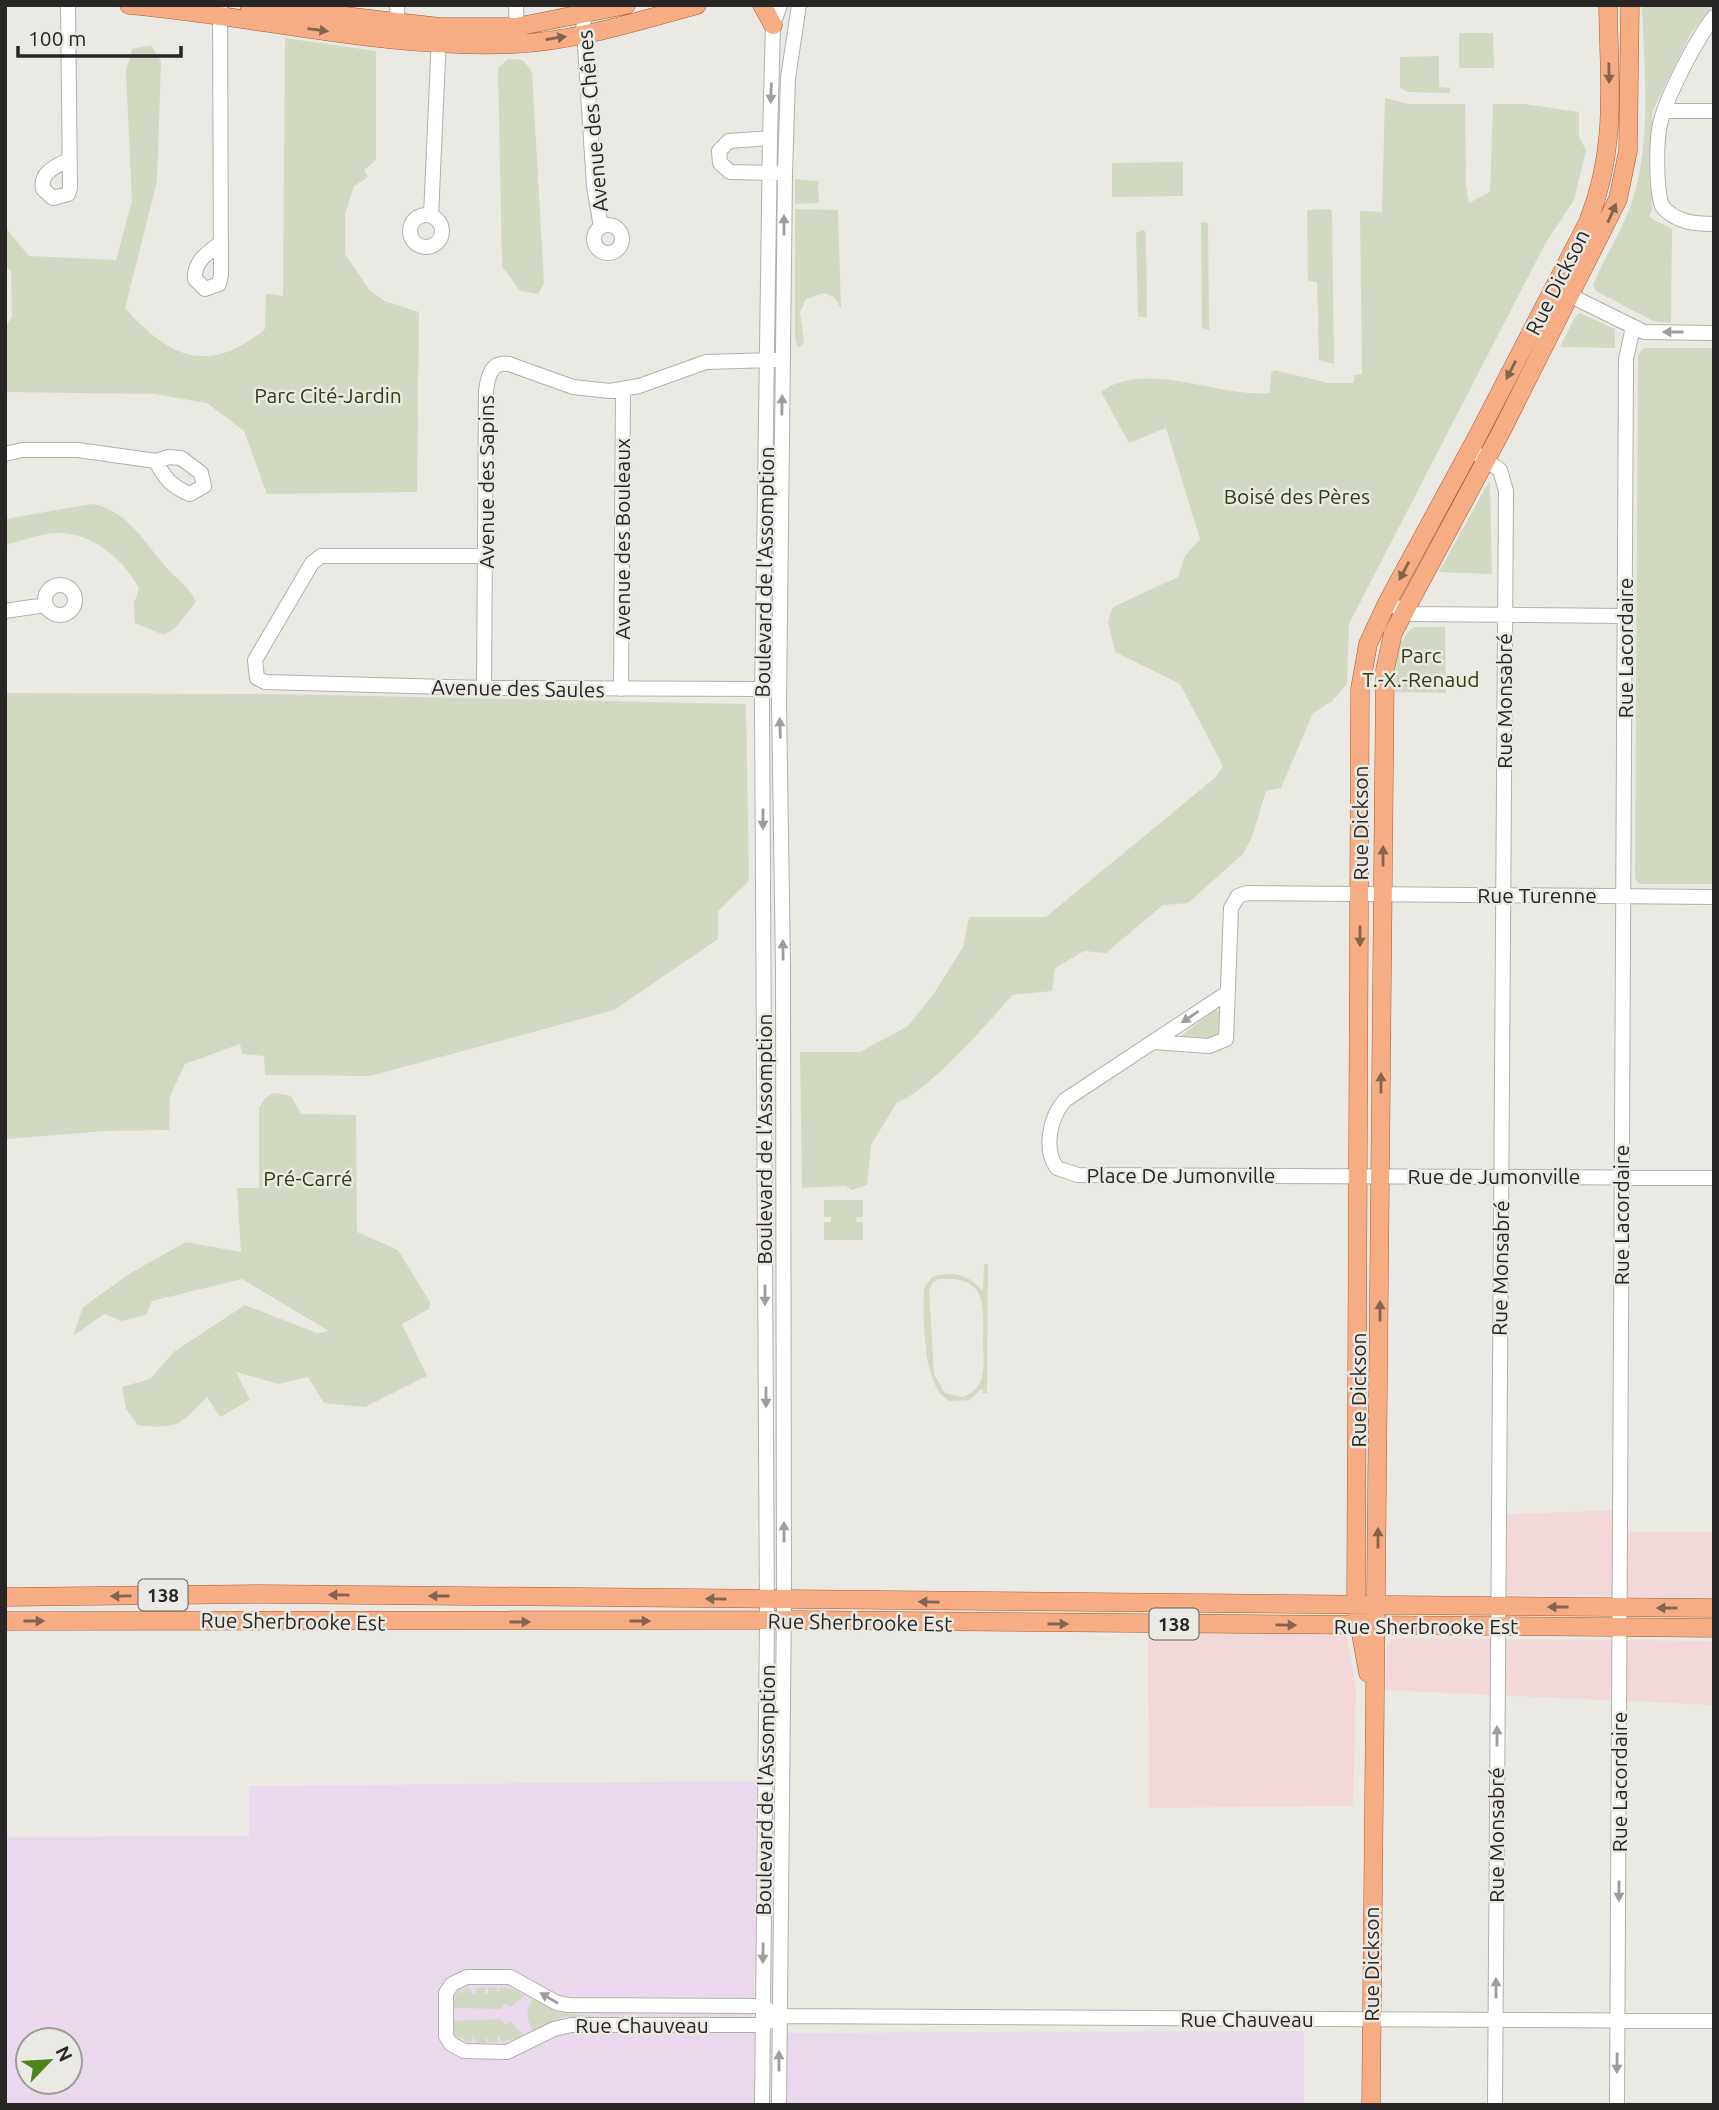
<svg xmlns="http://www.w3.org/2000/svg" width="1719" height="2110" viewBox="0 0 1719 2110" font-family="Ubuntu,sans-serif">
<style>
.commercial{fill:#f3d8d9}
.industrial{fill:#ead9ec;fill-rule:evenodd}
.green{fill:#d1d9c3;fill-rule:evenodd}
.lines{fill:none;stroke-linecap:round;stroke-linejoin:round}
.minor-casing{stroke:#b2b0ab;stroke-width:16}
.major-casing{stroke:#aa5a2d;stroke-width:19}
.minor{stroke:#fff;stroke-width:14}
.major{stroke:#f6ad83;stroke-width:18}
.oneway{fill:#84634f}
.oneway2{fill:#9e9d9d}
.labels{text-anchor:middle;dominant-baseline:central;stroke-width:5;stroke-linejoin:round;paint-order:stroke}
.shield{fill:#ebe9e4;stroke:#62605e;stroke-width:2}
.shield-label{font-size:19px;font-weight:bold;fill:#272625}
.street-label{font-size:21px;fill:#272625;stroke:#ebe9e4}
.park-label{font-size:21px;fill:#303e0a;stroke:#ebe9e4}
</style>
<rect width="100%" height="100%" fill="#ebe9e4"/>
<!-- commercial -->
<path class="commercial" d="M1627,1510l1,22h86v66l-208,-3 -1,-81z
M1148,1630l199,6 9,52 -3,118 -204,2z
M1395,1638l319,3v64l-328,-15 1,-46z"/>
<!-- industrial -->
<path class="industrial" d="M759,1781l-6,252 551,-2v74h-1299v-268l244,-1v-50zM28,2040h42v42h-42z"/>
<!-- green -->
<path class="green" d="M1642,5h72l-23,28 -39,79v98l-3,7 23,12 -1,94 -18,-2 -57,-30 -3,-6c13,-32 33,-59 42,-93 16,-59 9,-126 7,-187z
M1459,33h34l1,35h-35z
M285,38l91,13v109l-12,10 4,7 -14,9 -9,28v40l25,37 15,10 34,11 -2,180 -150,2 -23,-63 -37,-28 -53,-9 -149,-2v-66l7,-9 -1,-46 -6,-6v-38l24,29 87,4 16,-59 -6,-130 6,-22 19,-4 10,17 -4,119 -32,127c45,50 83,68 140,21l1,-35 17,2z
M1439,56v31l11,1v5l-42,-1 -8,-4v-31z
M508,59l15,1 9,12 12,211 -6,11 -18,-3 -18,-25 -4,-198z
M1385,98l23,6h57l1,82 3,17 21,-11 3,-88h31l55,8v25l7,13 -12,50 -29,44 -196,380 -2,60 -16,18 -18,11 -32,75 -15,3 -14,46 -9,17 -55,49 -25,2 -57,48 -22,-2 -29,17 -3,23 -40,4c-20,24 -89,102 -115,107l-26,43 -4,40 -15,5 -7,-4 -43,2 -2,-136h60l48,-26 27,-34 28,-45 6,-30h77l170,-140 7,-11 -43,-82 -65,-32 -7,-31 5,-14 65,-30 7,-21 15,-17 -34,-111 -37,15 -28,-51c44,-33 118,6 169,1l1,-19 3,-4 55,13h25v-8l8,-1 -2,-163 22,1z
M1183,162v34l-71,1v-34z
M795,179l23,2 1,22 -24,1z
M795,209l43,1 3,98 -7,-11 -10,-4 -18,6 -6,13 4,31 -6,5 -3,-9z
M1330,209l2,2 2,153 -15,-4 -2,-78 -9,-1 -1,-71z
M1201,222l7,1 1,107 -7,-2z
M1143,230l3,2 1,85h-9l-2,-84z
M1580,313l35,16v19l-55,-1 15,-30z
M1643,348h71v536h-75l-4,-6 3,-523z
M1490,482l2,92 -53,-2 48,-87z
M92,504c35,5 53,40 75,64 11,12 22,18 29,34l-21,26 -11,7 -29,-12 -1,-20 5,-14c-13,-28 -47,-57 -81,-56 -17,0 -36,8 -53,12v-26z
M1415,627h30l1,66 -51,-1c1,-19 0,-56 20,-65z
M5,693l270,1 471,10 3,177 -31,30v28l-104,71 -244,66 -105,-1 -1,-19 -22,-2 -2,-10 -55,20 -15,32 -1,34 -62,1 -102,8z
M1216,1009l4,3 -1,23 -6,3 -32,-2z
M274,1093l17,3 10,18 55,1 1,117 41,18 32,52 -1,7 -27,15 25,52 -62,31 -41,-4 -16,-26 -29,7 -43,-12 14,28 -30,17 -13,-20c-26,27 -30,33 -69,28l-12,-16 -4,-22 28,-8 25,-28 70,-46 72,28 12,-2 -87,-52 -90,22 -6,14 -24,6 -18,-7 -31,22 10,-29 49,-35 54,-30 55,10 -4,-64h22v-80l6,-10z
M824,1200h39v17l-7,1v4h7v18h-39v-18h7v-5h-7z
M984,1264h4l-1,129h-4l-1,-5 -12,12 -20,1c-28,-12 -27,-85 -26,-113l8,-11c20,-7 38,-2 51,14zM939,1279c48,-4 45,26 44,62 0,13 3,31 -4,43 -4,7 -9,11 -17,13l-17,-4 -11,-19 -5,-85 4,-7z
M469,1988l4,6h3v-6h9v6h3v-6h9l1,6 2,-6 14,1 10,6 -13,12 -6,-4 -4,6 -48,-1 2,-13 5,-6 3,7v-7z
M533,1999l24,13 43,5h-37l-30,14c-7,-12 -8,-20 0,-32z
M501,2019l4,6 6,-3 13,14 -23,6 -1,-6h-3l1,6h-9l-3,-6v7h-9l-4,-7 -2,7 -7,-2 -1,-6 -3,6 -7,-9v-11z"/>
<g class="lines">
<!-- minor casing -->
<g class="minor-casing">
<path id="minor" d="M220,5l1,270 -2,9 -14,5 -10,-10c-1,-18 12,-25 25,-36
M397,5l1,26
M516,5l1,31
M583,16l11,170 7,41
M1714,17c-18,22 -48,81 -54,107 -4,19 -4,64 2,82 13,16 32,18 52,18
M1665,111h49
M770,138l-41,3 -10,10 1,12 10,9 47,1
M68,160c-13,7 -28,12 -25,29l10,9 15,-4 2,-6 -2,-183
M410 231a16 16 0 1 1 32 0a16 16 0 1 1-32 0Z
M431,216l8,-180
M594 239a14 14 0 1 1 28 0a14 14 0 1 1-28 0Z
M1561,291l83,41 70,1
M5,454l17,-4h56l78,11 13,-4 12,1 20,15 3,13 -14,8c-18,-7 -26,-16 -34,-33
M1477,454l23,16 6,21 -11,1614
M486,556h-165l-9,7 -57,97 2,18 8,4 219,6 285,1
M45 600a15 15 0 1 1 30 0a15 15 0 1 1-30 0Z
M1387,603l25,11 213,2
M5,611l41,-6
M484,688l2,-297c2,-15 5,-30 23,-27l64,23 37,4 29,-5 67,-24 69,-2
M621,689l2,-299
M1227,993l-162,107c-15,17 -22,49 -8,68l21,7 636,3
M1153,1042l56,4 17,-7 5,-131 7,-12 9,-3 467,4
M770,2011l-8,-5 -193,-1 -12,-2 -47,-26h-43l-15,7 -6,9v43l5,8 13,7 43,1 47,-23 17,-4h191l17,-9 935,5
M762,2105l5,-485 -5,-918 8,-564 3,-113 7,-20
M779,2105l5,-505 -1,-634 -4,-263 6,-530 3,-95 11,-73
M1617,2105l9,-1746 7,-32"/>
</g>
<!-- major casing -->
<g class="major-casing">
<path id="major" d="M129,5c129,11 256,45 386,39 61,-3 123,-23 182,-39
M249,5l191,22h76l110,-22
M762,5l11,20
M5,1597l258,-3 1451,14
M5,1621l789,-1 920,8
M1368,1673l-12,-67 4,-917 8,-45 19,-41 90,-166 111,-215c30,-76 21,-138 20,-217
M1371,2105l14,-1435 8,-37 108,-201 117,-233 10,-48 2,-146"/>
</g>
<!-- minor -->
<use href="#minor" class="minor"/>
<!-- major -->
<use href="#major" class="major"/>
</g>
<!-- one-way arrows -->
<defs><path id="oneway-solid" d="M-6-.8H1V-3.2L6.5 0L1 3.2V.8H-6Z" transform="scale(1.75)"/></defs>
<g class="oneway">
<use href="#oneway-solid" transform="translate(318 30) rotate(7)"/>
<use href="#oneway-solid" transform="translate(556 38) rotate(-9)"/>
<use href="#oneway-solid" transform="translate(1609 73) rotate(89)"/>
<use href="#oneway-solid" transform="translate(1612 213) rotate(-66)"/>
<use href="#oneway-solid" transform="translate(1511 370) rotate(117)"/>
<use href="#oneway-solid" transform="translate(1404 571) rotate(118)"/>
<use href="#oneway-solid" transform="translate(1383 856) rotate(-90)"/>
<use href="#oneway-solid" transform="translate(1360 936) rotate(90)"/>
<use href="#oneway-solid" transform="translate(1381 1083) rotate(-90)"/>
<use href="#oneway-solid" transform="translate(1380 1311) rotate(-90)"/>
<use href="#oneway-solid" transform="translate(1378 1538) rotate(-90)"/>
<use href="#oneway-solid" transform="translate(339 1595) rotate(-179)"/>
<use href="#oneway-solid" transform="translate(121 1596) rotate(179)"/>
<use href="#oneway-solid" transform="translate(439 1596) rotate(-180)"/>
<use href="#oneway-solid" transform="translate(716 1599) rotate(-179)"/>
<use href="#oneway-solid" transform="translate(929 1602) rotate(-179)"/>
<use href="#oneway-solid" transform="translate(1558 1607) rotate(-180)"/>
<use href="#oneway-solid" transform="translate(1667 1608) rotate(-180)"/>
<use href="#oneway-solid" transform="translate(34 1621)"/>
<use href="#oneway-solid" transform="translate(640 1621)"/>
<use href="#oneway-solid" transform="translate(520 1622)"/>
<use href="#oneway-solid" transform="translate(1058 1624)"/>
<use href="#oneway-solid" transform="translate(1286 1625) rotate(1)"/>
</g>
<g class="oneway2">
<use href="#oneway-solid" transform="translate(771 93) rotate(92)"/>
<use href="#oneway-solid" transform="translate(784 225) rotate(-90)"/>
<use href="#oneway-solid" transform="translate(1673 332) rotate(-180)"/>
<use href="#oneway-solid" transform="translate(782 405) rotate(-89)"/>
<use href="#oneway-solid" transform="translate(780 728) rotate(-92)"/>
<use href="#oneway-solid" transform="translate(763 819) rotate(90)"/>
<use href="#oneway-solid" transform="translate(783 950) rotate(-91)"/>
<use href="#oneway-solid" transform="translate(1190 1017) rotate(146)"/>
<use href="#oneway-solid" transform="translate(765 1295) rotate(90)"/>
<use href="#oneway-solid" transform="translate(766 1397) rotate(90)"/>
<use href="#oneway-solid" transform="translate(784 1532) rotate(-90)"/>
<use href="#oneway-solid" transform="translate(1497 1736) rotate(-90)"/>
<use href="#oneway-solid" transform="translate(1619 1891) rotate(90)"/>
<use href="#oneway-solid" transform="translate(763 1953) rotate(91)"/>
<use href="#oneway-solid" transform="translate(1496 1988) rotate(-90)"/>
<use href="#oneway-solid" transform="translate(549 1998) rotate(-150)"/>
<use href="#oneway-solid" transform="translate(779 2061) rotate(-90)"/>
<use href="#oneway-solid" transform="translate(1617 2063) rotate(91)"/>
</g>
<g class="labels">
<!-- shield labels -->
<g class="shield">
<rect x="138.5" y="1579.5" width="49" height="31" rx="5"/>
<rect x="1149.5" y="1608.5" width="49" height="31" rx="5"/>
</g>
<g class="shield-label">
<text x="163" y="1595">138</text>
<text x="1174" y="1624">138</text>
</g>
<!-- street labels -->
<g class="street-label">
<text transform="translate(592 121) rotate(-95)">Avenue des Chênes</text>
<text transform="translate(1557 282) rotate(-63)">Rue Dickson</text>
<text transform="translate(486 482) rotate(-90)">Avenue des Sapins</text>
<text transform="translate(622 539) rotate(-90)">Avenue des Bouleaux</text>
<text transform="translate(764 572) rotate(-89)">Boulevard de l'Assomption</text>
<text transform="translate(1625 648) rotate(-90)">Rue Lacordaire</text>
<text transform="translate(518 688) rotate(1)">Avenue des Saules</text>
<text transform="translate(1504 701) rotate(-90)">Rue Monsabré</text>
<text transform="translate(1360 823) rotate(-90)">Rue Dickson</text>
<text x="1537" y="895">Rue Turenne</text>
<text transform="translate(764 1139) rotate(-90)">Boulevard de l'Assomption</text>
<text x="1181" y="1175">Place De Jumonville</text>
<text x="1494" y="1176">Rue de Jumonville</text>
<text transform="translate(1621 1215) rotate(-90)">Rue Lacordaire</text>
<text transform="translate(1500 1268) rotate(-89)">Rue Monsabré</text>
<text transform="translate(1358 1390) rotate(-90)">Rue Dickson</text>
<text transform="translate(293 1621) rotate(1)">Rue Sherbrooke Est</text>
<text transform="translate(860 1622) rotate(1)">Rue Sherbrooke Est</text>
<text x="1426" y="1626">Rue Sherbrooke Est</text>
<text transform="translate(1619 1782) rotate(-90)">Rue Lacordaire</text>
<text transform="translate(765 1790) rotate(-89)">Boulevard de l'Assomption</text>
<text transform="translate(1496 1835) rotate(-90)">Rue Monsabré</text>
<text transform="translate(1371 1964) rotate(-90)">Rue Dickson</text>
<text x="1247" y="2019">Rue Chauveau</text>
<text x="642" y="2025">Rue Chauveau</text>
</g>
<!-- park labels -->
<g class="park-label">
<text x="328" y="395">Parc Cité-Jardin</text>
<text x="1297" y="496">Boisé des Pères</text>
<text x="1421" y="655">Parc<tspan x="1421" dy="24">T.-X.-Renaud</tspan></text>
<text x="308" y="1178">Pré-Carré</text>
</g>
</g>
<!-- border -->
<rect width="1719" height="2110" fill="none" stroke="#272625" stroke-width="14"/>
<!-- north arrow -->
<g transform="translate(49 2061) rotate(65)"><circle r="33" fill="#ebe9e4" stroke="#9d9b98" stroke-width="2"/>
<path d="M0-5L12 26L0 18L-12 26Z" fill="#4e841d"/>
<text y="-10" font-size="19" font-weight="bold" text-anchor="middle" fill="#272625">N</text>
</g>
<!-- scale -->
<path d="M18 46v10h163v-10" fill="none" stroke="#272625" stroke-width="3.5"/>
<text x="28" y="46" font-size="21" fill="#272625" stroke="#ebe9e4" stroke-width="5" paint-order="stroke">100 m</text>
</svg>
